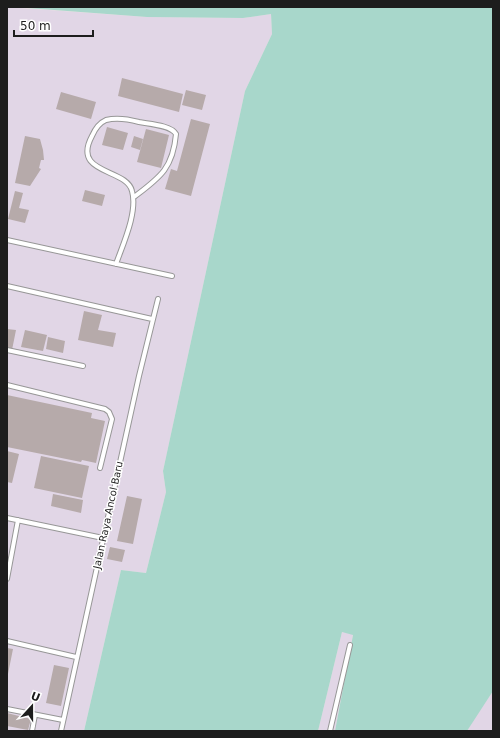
<svg xmlns="http://www.w3.org/2000/svg" width="500" height="738" viewBox="0 0 500 738" font-family="'DejaVu Sans',sans-serif">
<style>
.industrial{fill:#e1d6e6}
.water{fill:#a8d7cb}
.building{fill:#b6aaaa}
.lines{fill:none;stroke-linecap:round;stroke-linejoin:round}
.service-casing{stroke:#979797;stroke-width:6}
.service{stroke:#fff;stroke-width:4}
.labels{text-anchor:middle;dominant-baseline:central;stroke-width:3;stroke-linejoin:round;paint-order:stroke}
.street-label{font-size:10px;fill:#1d1d1d;stroke:#fff}
</style>
<rect width="100%" height="100%" fill="#ede5e4"/>
<!-- industrial -->
<path class="industrial" d="M7,7l140,10 96,1 28,-4 1,20 -27,57 -82,380 3,21 -20,81 -25,-3 -37,161h-77z
M342,632l11,2 -18,97h-17z
M493,691v40h-26l8,-14z"/>
<!-- water -->
<path class="water" d="M14,7h479v684l-26,40h-132l18,-96 -11,-3 -24,99h-234l37,-161 25,3 20,-81 -3,-21 82,-380 27,-57 -1,-20 -28,4 -96,-1z"/>
<!-- building -->
<path class="building" d="M122,78l61,16 -4,18 -61,-16z
M186,90l20,5 -4,15 -20,-5z
M61,92l35,10 -5,17 -35,-10z
M191,119l19,5 -19,72 -26,-7 6,-20 6,2z
M107,127l21,6 -5,17 -21,-5z
M146,129l23,6 -8,33 -24,-6z
M25,136l15,3 3,11 1,10h-3l-2,8 2,1 -11,17 -15,-3z
M134,136l9,3 -3,11 -9,-3z
M85,190l20,5 -3,11 -20,-5z
M15,191l8,2 -4,15 10,2 -4,13 -17,-4z
M84,311l18,4 -4,15 18,3 -3,14 -35,-7z
M7,329l9,1 -4,20 -5,-1z
M25,330l22,5 -4,16 -22,-4z
M48,337l17,4 -2,12 -17,-4z
M7,395l85,18 -1,5 14,3 -9,42 -14,-3 -1,2 -74,-15z
M7,451l12,3 -7,29 -5,-1z
M41,456l48,10 -7,32 -48,-10z
M53,494l30,6 -2,13 -30,-7z
M127,496l15,3 -9,45 -16,-3z
M110,547l15,3 -3,12 -15,-3z
M7,648l6,1 -5,25h-1z
M54,665l15,3 -8,38 -15,-3z
M7,713l24,6 -3,11 -21,-4z"/>
<g class="lines">
<!-- service casing -->
<g class="service-casing">
<path id="service" d="M7,240l165,36
M116,264c7,-20 22,-52 16,-73 -5,-23 -61,-16 -40,-55 3,-7 7,-13 14,-16 11,-3 22,-1 33,2 10,2 32,3 37,12 -3,35 -17,44 -42,63
M7,286l145,33
M7,350l76,16
M7,385l98,24 4,3 3,7 -12,49
M7,518l96,20
M7,579l11,-59
M7,641l69,16
M7,709l56,11
M32,731l3,-16
M61,731l78,-355 19,-77
M330,731l20,-86"/>
</g>
<!-- service -->
<use href="#service" class="service"/>
</g>
<g class="labels">
<!-- street labels -->
<g class="street-label">
<text transform="translate(108 515) rotate(-78)">Jalan Raya Ancol Baru</text>
</g>
</g>
<!-- border -->
<rect width="500" height="738" fill="none" stroke="#1d1d1d" stroke-width="16"/>
<!-- north arrow -->
<g transform="translate(32 706) rotate(21)" stroke="#ffffff" stroke-width="3" paint-order="stroke">
<path d="M0-3L7 15L0 10L-7 15Z" fill="#1d1d1d"/>
<text y="-6" font-size="11" font-weight="bold" text-anchor="middle" fill="#1d1d1d">U</text>
</g>
<!-- scale -->
<path d="M14 30v6h79v-6" fill="none" stroke="#1d1d1d" stroke-width="2"/>
<text x="20" y="30" font-size="12" fill="#1d1d1d" stroke="#ffffff" stroke-width="3" paint-order="stroke">50 m</text>
</svg>
